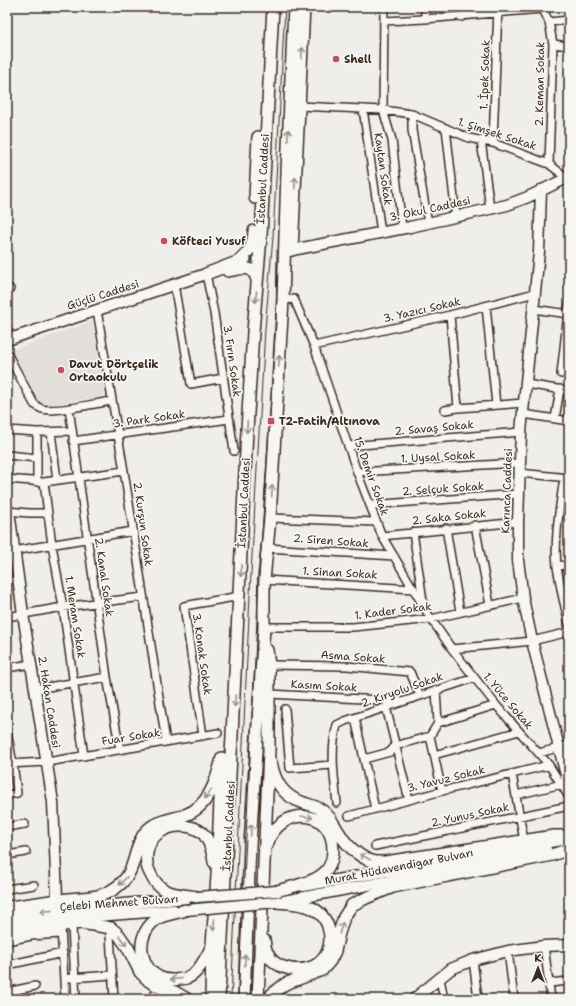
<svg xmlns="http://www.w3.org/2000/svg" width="576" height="1006" viewBox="0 0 576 1006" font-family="'Shantell Sans',sans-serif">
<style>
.built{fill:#e2dfdb}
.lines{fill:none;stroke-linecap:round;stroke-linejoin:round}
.minor-casing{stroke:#3b2a1e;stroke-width:10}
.secondary-casing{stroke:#3b2a1e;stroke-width:13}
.trunk-casing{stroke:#3b2a1e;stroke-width:14}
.minor{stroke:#f6f6f2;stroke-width:7}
.secondary{stroke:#f6f6f2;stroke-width:10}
.trunk{stroke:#f6f6f2;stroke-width:11}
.tram{stroke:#3b2a1e;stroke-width:1}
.secondary-bridge-casing{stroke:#3b2a1e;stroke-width:13;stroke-linecap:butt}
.secondary-bridge{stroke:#f6f6f2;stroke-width:10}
.oneway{stroke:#989088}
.poi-dot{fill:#d1495b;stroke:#f6f6f2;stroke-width:1.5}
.labels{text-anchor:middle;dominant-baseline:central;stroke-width:3.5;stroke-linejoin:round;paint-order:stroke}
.poi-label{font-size:11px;font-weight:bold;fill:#3b2a1e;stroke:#f6f6f2;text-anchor:start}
.street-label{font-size:11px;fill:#3b2a1e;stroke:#f6f6f2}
</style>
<rect width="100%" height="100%" fill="#efeeea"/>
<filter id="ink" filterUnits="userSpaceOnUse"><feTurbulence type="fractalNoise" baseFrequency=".025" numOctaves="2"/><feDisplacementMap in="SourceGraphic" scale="8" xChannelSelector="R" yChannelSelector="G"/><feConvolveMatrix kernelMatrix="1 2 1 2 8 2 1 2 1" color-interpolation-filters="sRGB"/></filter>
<g filter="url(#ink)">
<!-- built -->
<path class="built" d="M93,321l11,69 -1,5 -3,2 -51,8h-8l-30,-55z"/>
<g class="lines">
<!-- minor casing -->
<g class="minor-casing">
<path id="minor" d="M384,7l-1,103 9,30 10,88
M462,7v10
M542,7l7,15 4,22 -4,120
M425,19l117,-10
M384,21l41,-2v-12
M549,22l20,-2
M553,44l16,2
M299,106l84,4 29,4 57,24 24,5 56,21 18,14
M363,109l18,123
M412,114v16l16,93
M446,128l10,88
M481,140l9,69
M493,143l5,-136
M206,274l8,39 20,138
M174,284l17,100 32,-6
M7,291l3,-2
M283,300l11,-1 20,47 43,126 25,64 49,83 21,30 44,56 53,60 20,32
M486,306l10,99
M533,309l36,5
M97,310l27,161 42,271
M450,315l8,93
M7,329l5,9
M314,346l136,-31 85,-22
M7,353l27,51c3,2 5,4 8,5 14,4 54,-6 70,-8
M561,374l8,-70
M526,384l43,7
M69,408l38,269 13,73
M445,410l13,-2 66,-5
M523,414l46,7
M555,419l5,-30
M7,430l30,2 34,-1
M51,432l6,48
M73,441l156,-22
M348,446l173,-14
M7,455l30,3
M357,472l163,-9
M519,473l50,5
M564,478c-4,28 -10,61 -7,89 3,19 7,38 12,57
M7,479l37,3 80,-11
M37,482v-50
M44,482l8,63 11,62 21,149
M370,505l148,-11
M7,511l22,2h19
M270,518l106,4
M475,525l15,80
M446,528l14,84
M413,532l10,69
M382,536l136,-14
M267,548l127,8
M7,552l126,-21
M557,565l12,1
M264,580l150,9
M7,617l56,-10 80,-10
M264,627h89l78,-8 92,-21
M452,649l80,-8 37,-9
M269,665l78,1 63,6 10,24
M7,668l24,-4
M36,689l71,-12
M436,690l2,33
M269,694l130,7
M386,707l23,93
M285,709l5,59 43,-3
M355,718l20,91
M7,731l6,33 4,29 -10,2
M203,736l-19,-130 56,-10
M430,736l12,55
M539,753l30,-8
M434,755l85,-24
M364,759l26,-7 5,-6 35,-10 8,-13 58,-18
M7,764l40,-2 171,-29
M512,774l12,67
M516,795l46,-11
M337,803c-3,-26 -7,-52 0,-78l8,-4 129,-43
M349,816l93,-25 107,-26
M7,827l18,-3
M375,846l194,-40
M7,855l19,-3
M7,889l27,-4
M61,927l4,72
M72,927l4,72
M110,935l4,64
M7,941l24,-5 30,-2
M544,946l7,53
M508,951l6,48
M473,960l5,39
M7,965l56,-12
M70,978l42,-3
M440,979l4,20
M549,983l20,-2
M7,992l28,-6
M154,999v-4"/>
</g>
<!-- secondary casing -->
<g class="secondary-casing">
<path id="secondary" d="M541,190l-2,62 -18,180 -3,90v38l5,38 9,43 37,146
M292,250l118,-23 97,-22 21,-8 39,-19h2
M7,340l199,-66
M9,511l14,103 30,188 4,95
M303,886l258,-46
M284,901l263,-50
M7,915l180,-17
M7,925l65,-7 102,-8
M414,999l37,-30 22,-9 35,-9 36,-5 25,-1"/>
</g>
<!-- trunk casing -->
<g class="trunk-casing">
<path id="trunk" d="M255,198l3,-61
M285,251l7,-1 12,-243
M238,262c11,-11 15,-14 16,-31
M228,271c14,-2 24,-8 29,9
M206,274l39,-15
M271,762c4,21 13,35 33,41 6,2 15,4 20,9 8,6 10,14 16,22 7,12 22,26 36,28 3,0 7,0 9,0l169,-26h15
M267,845c11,-39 66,-39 66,5 0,6 -2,15 -6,20 -11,13 -34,16 -50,21
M197,897c-10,-2 -21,-2 -31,-6 -7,-4 -13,-11 -16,-18 -7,-13 -3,-33 10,-41 13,-9 38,-9 47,7 4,7 6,15 7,23
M7,907c20,-2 40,-6 61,-8 10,-1 23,-1 33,-4 11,-3 23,-12 28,-22 8,-15 7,-35 22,-46 10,-7 23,-8 34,-12 24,-8 32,-36 37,-57
M186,910c-9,3 -21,4 -29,9 -30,20 -12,69 23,60 3,0 7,-1 9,-2 9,-4 18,-21 22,-29
M7,932l74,-9 30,5 8,7 9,13 12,24 9,9 12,7 14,4 12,7
M264,940c1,4 1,9 3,12 7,19 39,23 53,10 16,-14 12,-45 -8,-54 -10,-5 -24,-5 -36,-6
M211,999l1,-54 5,-69 4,-102
M219,999l28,-569 6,-98 8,-96 12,-229
M244,999l6,-154 14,-218v-47l6,-62 13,-218 4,-128 7,-165
M258,999l11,-249v-85l-2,-15
M269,999l3,-5 13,-10 37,-14 8,-9 5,-10 4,-18 5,-16 8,-12 14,-7 27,-11 159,-32 17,-6"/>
</g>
<!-- minor -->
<use href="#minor" class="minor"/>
<!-- secondary -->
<use href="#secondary" class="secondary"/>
<!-- trunk -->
<use href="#trunk" class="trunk"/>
<!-- tram -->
<path class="tram" d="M231,999l20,-426 14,-244 8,-92 12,-230
M238,999l21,-420 17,-256 1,-73"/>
<!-- secondary-bridge casing -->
<g class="secondary-bridge-casing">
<path id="secondary-bridge" d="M197,897l80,-6
M186,910l90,-8"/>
</g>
<!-- secondary-bridge -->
<use href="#secondary-bridge" class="secondary-bridge"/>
</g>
<!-- one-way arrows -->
<defs><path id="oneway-shaft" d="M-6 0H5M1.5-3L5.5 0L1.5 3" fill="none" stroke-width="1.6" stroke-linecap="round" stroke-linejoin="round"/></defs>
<g class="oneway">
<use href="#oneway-shaft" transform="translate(302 53) rotate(-86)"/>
<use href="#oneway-shaft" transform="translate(288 135) rotate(-87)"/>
<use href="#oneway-shaft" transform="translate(295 183) rotate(-87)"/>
<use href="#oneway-shaft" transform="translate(256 297) rotate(95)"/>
<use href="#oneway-shaft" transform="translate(279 361) rotate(-87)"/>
<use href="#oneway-shaft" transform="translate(247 427) rotate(93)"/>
<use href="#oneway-shaft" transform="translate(272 491) rotate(-87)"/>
<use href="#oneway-shaft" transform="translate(241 571) rotate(92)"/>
<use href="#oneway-shaft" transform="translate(235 701) rotate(93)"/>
<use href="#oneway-shaft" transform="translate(208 794) rotate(125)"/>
<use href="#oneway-shaft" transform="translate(307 817) rotate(9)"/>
<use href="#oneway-shaft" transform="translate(251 830) rotate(-87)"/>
<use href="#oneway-shaft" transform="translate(365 857) rotate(-152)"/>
<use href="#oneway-shaft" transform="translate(123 881) rotate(134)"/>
<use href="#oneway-shaft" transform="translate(46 911) rotate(174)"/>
<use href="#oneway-shaft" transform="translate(214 925) rotate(95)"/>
<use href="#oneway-shaft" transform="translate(341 928) rotate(-73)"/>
<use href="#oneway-shaft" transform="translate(123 941) rotate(52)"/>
<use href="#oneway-shaft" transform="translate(245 960) rotate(-87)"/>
<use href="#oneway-shaft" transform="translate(176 979) rotate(175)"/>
</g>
</g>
<!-- markers -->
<g class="poi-dot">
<circle cx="336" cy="59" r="4"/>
<circle cx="164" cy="241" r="4"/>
<circle cx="61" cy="370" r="4"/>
<rect x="267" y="417" width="8" height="8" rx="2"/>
</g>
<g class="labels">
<!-- poi labels -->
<g class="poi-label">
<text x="344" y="59">Shell</text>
<text x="172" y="241">Köfteci Yusuf</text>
<text x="69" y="364">Davut Dörtçelik<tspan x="69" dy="13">Ortaokulu</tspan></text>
<text x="279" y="421">T2-Fatih/Altınova</text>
</g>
<!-- street labels -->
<g class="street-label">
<text transform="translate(485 75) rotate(-88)">1. İpek Sokak</text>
<text transform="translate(540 84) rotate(-89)">2. Keman Sokak</text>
<text transform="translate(497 134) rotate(18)">1. Şimşek Sokak</text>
<text transform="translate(383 169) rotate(82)">Kaytan Sokak</text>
<text transform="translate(263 179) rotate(-87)">İstanbul Caddesi</text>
<text transform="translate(430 209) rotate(-12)">3. Okul Caddesi</text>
<text transform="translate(103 295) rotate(-18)">Güçlü Caddesi</text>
<text transform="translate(422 310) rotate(-13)">3. Yazıcı Sokak</text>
<text transform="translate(232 361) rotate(82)">3. Fırın Sokak</text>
<text transform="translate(149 419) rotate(-8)">3. Park Sokak</text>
<text transform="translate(434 428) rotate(-5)">2. Savaş Sokak</text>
<text transform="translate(438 457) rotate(-3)">1. Uysal Sokak</text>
<text transform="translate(371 476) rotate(70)">15. Demir Sokak</text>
<text transform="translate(443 489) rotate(-4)">2. Selçuk Sokak</text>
<text transform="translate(507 491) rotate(-88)">Karınca Caddesi</text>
<text transform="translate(244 503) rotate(-87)">İstanbul Caddesi</text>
<text transform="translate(449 517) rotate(-6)">2. Saka Sokak</text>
<text transform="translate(143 524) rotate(82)">2. Kurşun Sokak</text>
<text transform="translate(331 541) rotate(4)">2. Siren Sokak</text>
<text transform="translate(340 573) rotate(3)">1. Sinan Sokak</text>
<text transform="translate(104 577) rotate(82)">2. Kanal Sokak</text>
<text transform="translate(393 611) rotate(-7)">1. Kader Sokak</text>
<text transform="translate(75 617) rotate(81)">1. Meram Sokak</text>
<text transform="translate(202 654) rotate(82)">3. Konak Sokak</text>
<text transform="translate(353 657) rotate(4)">Asma Sokak</text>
<text transform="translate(324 686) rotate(3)">Kasım Sokak</text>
<text transform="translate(402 690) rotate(-19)">2. Kıryolu Sokak</text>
<text transform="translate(508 701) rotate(50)">1. Yüce Sokak</text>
<text transform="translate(49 702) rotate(81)">2. Hakan Caddesi</text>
<text transform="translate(131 737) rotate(-9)">Fuar Sokak</text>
<text transform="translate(446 779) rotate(-14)">3. Yavuz Sokak</text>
<text transform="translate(470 815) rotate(-12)">2. Yunus Sokak</text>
<text transform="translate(229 826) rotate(-87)">İstanbul Caddesi</text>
<text transform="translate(399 867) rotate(-11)">Murat Hüdavendigar Bulvarı</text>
<text transform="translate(119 903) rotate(-4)">Çelebi Mehmet Bulvarı</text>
</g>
</g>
<!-- margin -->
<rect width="576" height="1006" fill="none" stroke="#f6f6f2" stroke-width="24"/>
<rect x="12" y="12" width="552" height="982" fill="none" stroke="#3b2a1e" stroke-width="1.5" filter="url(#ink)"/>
<!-- north arrow -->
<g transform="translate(538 968)" stroke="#f6f6f2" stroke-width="3" paint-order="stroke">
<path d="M0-3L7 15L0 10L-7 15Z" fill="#3b2a1e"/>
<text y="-6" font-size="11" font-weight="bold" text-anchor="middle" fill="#3b2a1e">K</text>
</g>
</svg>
